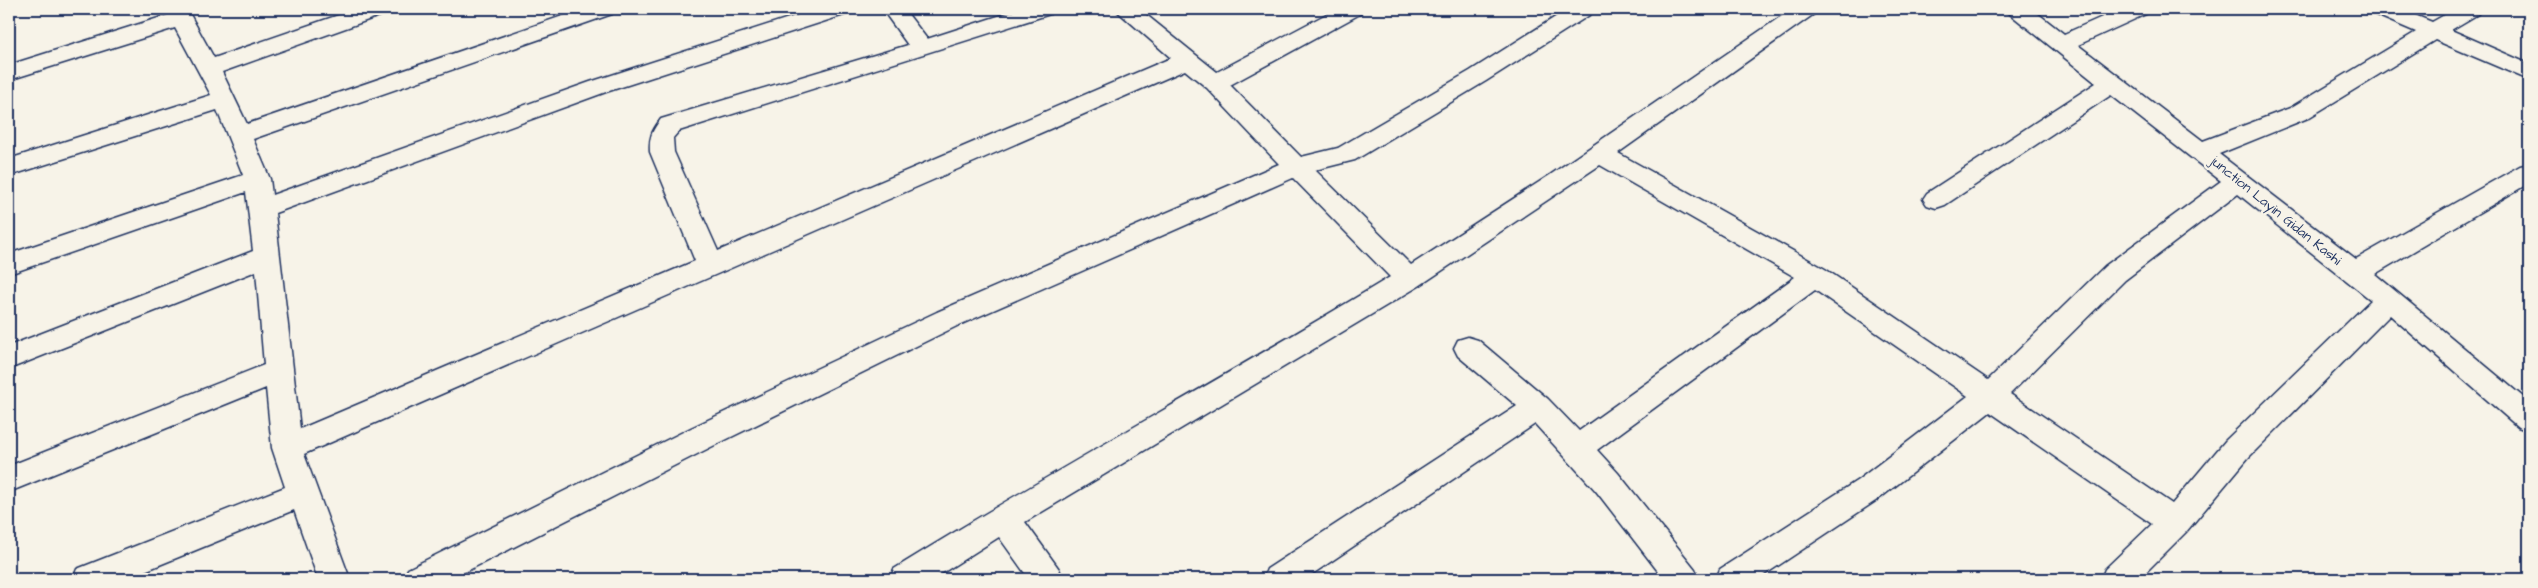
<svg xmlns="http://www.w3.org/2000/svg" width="2538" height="588" viewBox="0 0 2538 588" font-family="'Architects Daughter',sans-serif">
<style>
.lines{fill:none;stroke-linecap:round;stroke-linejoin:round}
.minor-casing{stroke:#1b2f5e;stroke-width:3}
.minor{fill:#f7f3e8;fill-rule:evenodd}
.labels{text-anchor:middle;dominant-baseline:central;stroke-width:5;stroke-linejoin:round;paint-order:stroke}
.street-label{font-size:14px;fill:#1b2f5e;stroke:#f7f3e8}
</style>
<rect width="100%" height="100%" fill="#f7f3e8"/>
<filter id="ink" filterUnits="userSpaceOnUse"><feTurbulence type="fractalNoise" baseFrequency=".02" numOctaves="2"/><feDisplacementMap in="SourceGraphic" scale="10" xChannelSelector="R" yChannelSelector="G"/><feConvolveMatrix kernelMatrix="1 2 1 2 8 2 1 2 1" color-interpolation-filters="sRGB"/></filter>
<g filter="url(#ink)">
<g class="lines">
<!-- minor casing -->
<g class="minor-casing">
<path id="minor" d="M165,9h22l27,49 142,-49h32l-3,5 -163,58 25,52 336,-115h32l-3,5 -359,125 17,40 2,16 318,-113 227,-73h33l-3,5 -241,78 -331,121 25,216 395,-168 -45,-109c-1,-15 2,-21 11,-33l247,-74 -26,-36h22l23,30 93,-30h33l-3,5 -371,117 -6,7 1,14 44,99 453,-193 -56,-49h24l78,63 119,-63h27l-3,5 -130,71 71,72 37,-9 132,-77 98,-62h26l-3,5 -105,67 -131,79 -40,10 96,95 139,-90 242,-166h25l-3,5 -196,139 207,116 163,111 117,-114 116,-85 -110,-86 -166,110 -9,3 -9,-3 -4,-6 4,-6 169,-110 -86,-69 -3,-5h25l32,25 56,-25h29l-3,5 -68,31 125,96 87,-33 126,-76 -42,-18 -3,-5h29l32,13 23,-13h26l-3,5 -27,16 78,34v16l-94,-40 -127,78 -89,36 137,105 164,-93 9,-2v19l-154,91 154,128v29l-11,-4 -128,-112 -142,143 -62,74 -47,47h-38l4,-10 47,-45 -162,-112 -110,86 -122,81h-42l4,-10 138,-89 110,-84 -153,-106 -218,160 21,23 77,96 4,10h-35l-68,-88 -61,-67 -230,155h-42l4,-10 250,-163 -59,-50 -4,-8 4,-8 10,-3 10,3 70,59 31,32 216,-154 -195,-112 -181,121 -394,236 34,47 4,10h-34l-30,-42 -66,42h-43l4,-10c163,-101 332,-192 496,-292l-97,-99 -336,148 -244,120 -262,133h-47l4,-10 283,-141 246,-116 342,-148 -72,-76 -22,-18 -881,384 46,125h-32l-24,-69 -169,69h-52l4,-10 208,-82 -13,-39 -6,-60 -257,104v-26l255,-101 -8,-94 -247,98v-23l244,-95 -7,-59 -237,82v-20l234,-79 -26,-65 -208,66v-17l202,-64 -36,-67 -166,52v-15l159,-50zM2238,194l133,106 -145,140 -54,64 -162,-110 115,-114z"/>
</g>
<!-- minor -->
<use href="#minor" class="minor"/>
</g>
</g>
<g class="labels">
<!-- street labels -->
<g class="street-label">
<text transform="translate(2276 211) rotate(39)">junction Layin Gidan Kashi</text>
</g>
</g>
<!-- margin -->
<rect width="2538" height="588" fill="none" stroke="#f7f3e8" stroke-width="30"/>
<rect x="15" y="15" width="2508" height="558" fill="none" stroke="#1b2f5e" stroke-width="2" filter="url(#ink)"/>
</svg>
